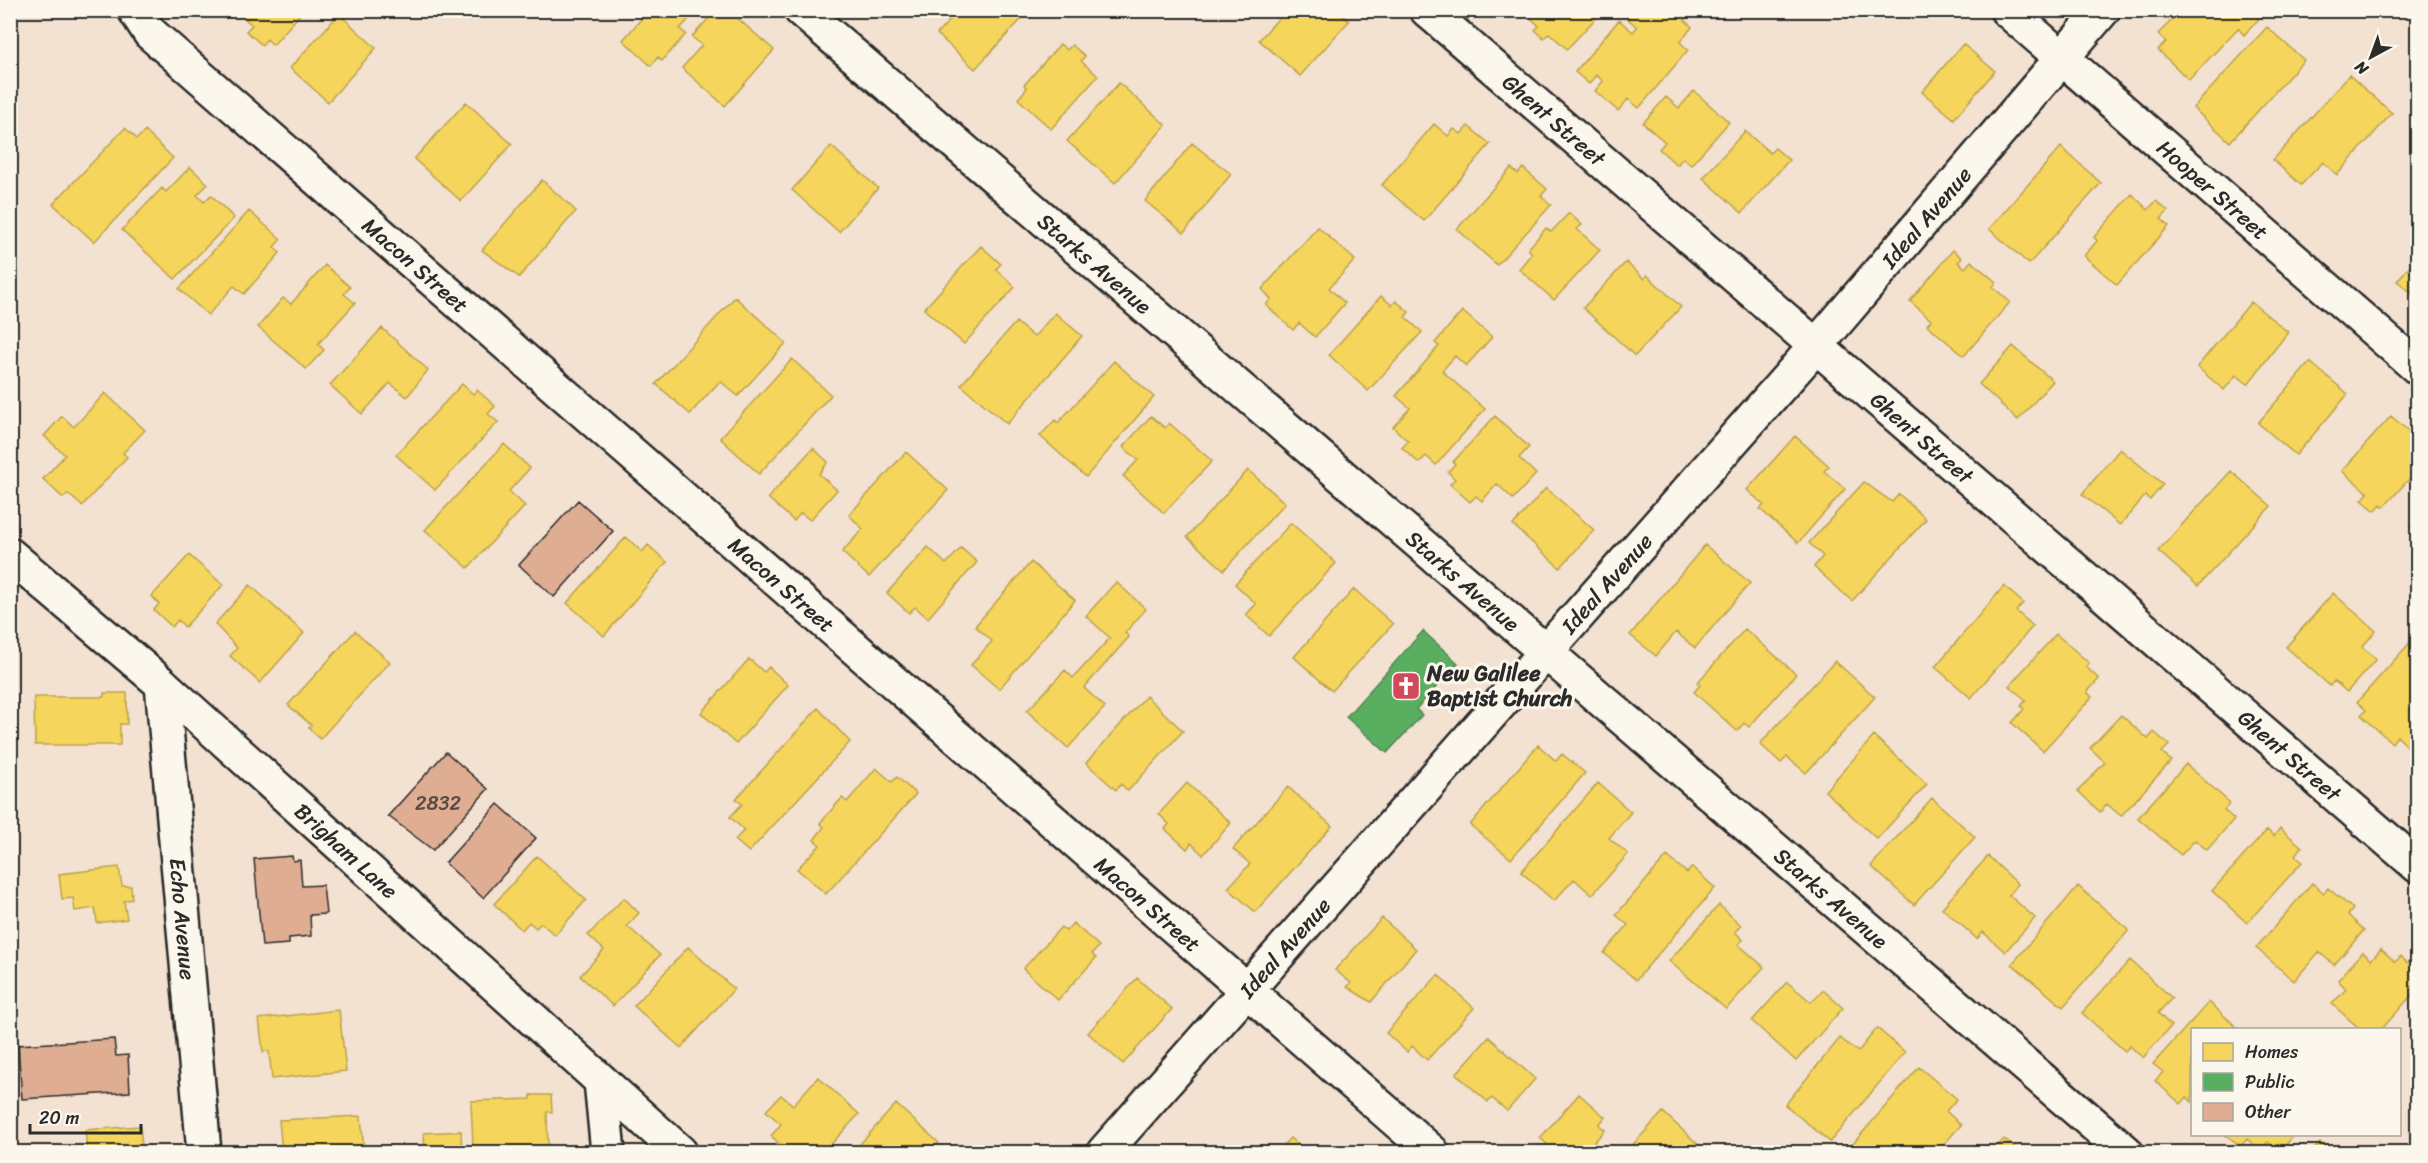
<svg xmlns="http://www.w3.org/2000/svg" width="2428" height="1163" viewBox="0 0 2428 1163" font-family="Sriracha,sans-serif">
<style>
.homes{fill:#f6d55c;stroke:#b9a24d;stroke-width:1.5}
.public{fill:#5aae61;stroke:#4c8751;stroke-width:1.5}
.building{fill:#dfad92;stroke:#2b2b2b;stroke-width:1.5}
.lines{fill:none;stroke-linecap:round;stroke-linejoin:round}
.street-casing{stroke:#2b2b2b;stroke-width:38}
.street{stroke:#fbf7ec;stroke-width:33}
.labels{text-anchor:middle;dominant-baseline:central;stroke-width:6;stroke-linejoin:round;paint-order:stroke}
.number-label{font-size:20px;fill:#584c45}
.street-label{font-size:22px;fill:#2b2b2b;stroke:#fbf7ec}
.poi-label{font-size:22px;font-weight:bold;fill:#2b2b2b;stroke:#fbf7ec;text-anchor:start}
</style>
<rect width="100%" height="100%" fill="#f3e1d1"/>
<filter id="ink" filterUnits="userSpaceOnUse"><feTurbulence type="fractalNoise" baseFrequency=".0167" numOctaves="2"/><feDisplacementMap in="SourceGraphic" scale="12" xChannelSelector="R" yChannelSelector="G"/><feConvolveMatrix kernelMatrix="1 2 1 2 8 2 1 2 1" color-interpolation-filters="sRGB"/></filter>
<g filter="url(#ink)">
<!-- homes -->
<path class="homes" d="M235,10h69l-31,35 -6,-6 -5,6 -16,-14 6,-6z
M649,10h48l-17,19 6,5 -24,27 -4,-4 -7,9 -28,-26z
M716,10h12l46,40 -49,56 -43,-38 20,-23 -10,-8z
M882,10h13l-6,7z
M959,10h71l-55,59 -38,-35z
M1286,10h51l12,11 -49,55 -41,-36z
M1527,10h64l6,7 -30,32 -18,-16 -5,5 -9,-8 4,-4 -14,-14z
M1625,10h68l-8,10 7,7 -12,15 8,8 -49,58 -11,-9 -10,12 -23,-20 8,-10 -7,-6 -7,9 -14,-12 44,-52 14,12 4,-5 -15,-13z
M2182,10h85l-23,25 -6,-7 -49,52 -31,-30 8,-8 -8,-8z
M339,14l37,34 -48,54 -38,-34z
M2267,27l37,33 -74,82 -37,-34z
M1060,44l7,6 5,-5 13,11 -4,5 17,15 -47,53 -33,-30 9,-11 -3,-3z
M1963,44l32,27 -41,48 -32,-27z
M2349,75l43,38 -55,62 -14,-13 -22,23 -28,-25z
M1119,83l47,42 -51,58 -48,-42z
M1694,91l35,31 -38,43 -8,-7 -6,7 -18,-16 6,-7 -22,-19 23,-26 13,11z
M466,102l46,42 -51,57 -47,-42z
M1434,124l14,12 6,-7 7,5 7,-8 22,18 -66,77 -42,-36z
M125,128l12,11 8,-8 28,27 -79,84 -41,-38z
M1745,131l25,22 5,-5 14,12 -47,53 -39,-35z
M1192,143l39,31 -47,59 -39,-32z
M831,146l47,42 -39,44 -47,-42z
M2061,147l40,36 -72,81 -40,-35z
M190,167l18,17 -11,11 7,7 7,-7 23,23 -59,61 -53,-49 40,-42 4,4z
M1511,168l7,6 5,-6 24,21 -6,7 10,9 -54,60 -40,-36z
M542,180l34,31 -57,66 -37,-27z
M2132,194l16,16 8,-9 12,10 -7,8 8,7 -52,59 -33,-29 13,-15 -3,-4z
M249,211l32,28 -7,8 6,6 -36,41 -10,-8 -26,29 -29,-26z
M1569,213l13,12 -5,4 23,21 -46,50 -35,-31 13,-16 -4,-4 18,-21 5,4z
M1318,227l37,33 -26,28 16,15 -30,34 -16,-14 -6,7 -27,-25 5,-6 -9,-10z
M981,246l20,18 -5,5 19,18 -51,57 -40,-35z
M1953,250l9,8 -4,4 7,6 6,-7 25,21 -3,5 17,15 -46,54 -37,-31 4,-5 -21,-19z
M2418,256v42l-21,-17z
M1626,262l18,17 3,-4 34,32 -46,49 -52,-48z
M325,265l25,22 -6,7 11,9 -37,41 6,6 -18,19 -48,-42 25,-29 8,6z
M1381,296l11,9 4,-4 13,11 -4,5 17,15 -54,59 -39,-36z
M735,297l51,46 -48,53 -18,-15 -30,33 -34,-30z
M2251,302l37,30 -40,52 -12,-9 -12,15 -27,-23z
M1462,311l30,26 -26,29 -11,-10 -13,15 43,38 -49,56 -10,-9 -7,7 -17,-15 6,-7 -15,-14 17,-19 -14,-12 43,-50 -4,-3z
M1055,313l27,23 -75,88 -46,-39 55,-63 18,15z
M382,328l46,42 -21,27 -17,-14 -28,31 -32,-29z
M2013,346l40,35 -35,39 -39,-36z
M792,359l39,36 -72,79 -39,-36z
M1114,361l40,36 -68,80 -46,-41 15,-16 3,3z
M2310,362l38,32 -52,61 -38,-32z
M462,384l11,10 4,-4 18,16 -7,8 10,8 -63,68 -39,-35z
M105,393l40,37 -22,23 4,4 -45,49 -14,-12 -5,4 -20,-19 22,-24 -21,-19 18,-20 12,11z
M1151,416l14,12 4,-5 43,38 -48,52 -41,-37 15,-16 -15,-13z
M1495,416l34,31 -10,11 17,16 -23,25 -16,-15 -15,17 -6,-5 -6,6 -20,-18 5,-5 -7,-7 7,-8 -2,-2z
M2391,416l27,23v30l-34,38 -3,-3 -6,7 -13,-11 6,-7 -26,-22z
M1795,436l34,30 -5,5 21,18 -47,54 -38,-34 4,-4 -17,-15z
M504,444l26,24 -21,23 16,15 -57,62 -43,-38z
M813,448l15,14 -9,12 18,16 -27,30 -9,-7 -7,8 -26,-23z
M2120,449l43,35 -13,16 -5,-4 -25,29 -38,-31z
M906,452l42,38 -79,87 -27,-25 21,-23 -14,-14z
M1248,470l37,33 -61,67 -37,-33z
M2231,471l40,35 -73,80 -40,-35z
M1864,482l28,20 7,-8 27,25 -74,82 -38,-34 9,-11 -14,-13z
M1546,488l48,42 -34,38 -47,-43z
M2418,518v15l-8,-6z
M1291,523l45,40 -67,73 -23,-21 10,-11 -21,-20z
M626,537l16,15 6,-7 19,17 -63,74 -37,-33z
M1705,545l45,38 -55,65 -19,-16 -20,24 -26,-21z
M928,547l18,17 15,-16 16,14 -49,56 -13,-11 -6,6 -22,-20z
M189,555l34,30 -38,42 -7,-7 -6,7 -18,-17 5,-6 -7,-8z
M1031,562l44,38 -76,89 -28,-24 21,-24 -17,-15z
M1116,582l30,27 -21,24 4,4 -45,51 21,19 -37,41 -41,-37 38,-41 8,8 37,-40 -24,-22z
M250,585l54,48 -44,50 -30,-27 7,-8 -22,-24z
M2004,586l19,17 -7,8 17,15 -62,72 -36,-31z
M1354,589l39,35 -61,67 -38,-34z
M2333,593l43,38 -14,16 14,12 -29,33 -13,-11 -4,5 -44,-39z
M1745,629l51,45 -47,53 -5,-4 -7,8 -43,-39 6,-7 -3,-2z
M355,631l35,31 -70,77 -11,-11 2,-3 -23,-20z
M2056,634l33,29 -3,4 13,12 -12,13 5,5 -49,54 -31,-28 12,-14 -3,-3 5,-6 -17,-14z
M2416,636l2,106 -7,8 -14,-14 -5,7 -31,-28 5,-5 -9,-8z
M749,659l15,13 5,-5 19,18 -52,59 -35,-31z
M1835,661l40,36 -69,76 -19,-16 -6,6 -21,-19z
M104,693h23v31h-7v21h-85l-1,-48h70z
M1146,696l37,35 -55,60 -7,-7 -5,6 -30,-27z
M818,708l32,34 -101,110 -14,-12 9,-10 -14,-13 12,-13 -6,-5z
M2121,715l27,24 6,-7 15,13 -7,7 9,9 -50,55 -14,-12 -7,8 -22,-21 27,-29 -15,-14z
M1874,736l53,48 -50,55 -52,-48z
M1538,745l18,16 6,-7 23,19 -74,86 -41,-34z
M2186,764l44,39 -6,7 10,9 -27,31 -12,-10 -14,15 -43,-37z
M876,768l16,14 5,-5 19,17 -90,100 -29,-25 23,-24 -6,-5 10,-13 -4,-4 22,-25 5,4z
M1187,783l44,40 -28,32 -12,-12 -4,6 -22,-20 4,-5 -10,-10z
M1598,783l33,29 -22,26 19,16 -36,41 -18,-16 -20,22 -33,-29z
M1288,787l44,39 -77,86 -27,-24 22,-24 -17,-15z
M1932,798l43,39 -61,68 -43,-39z
M2280,828l22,19 -7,8 7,7 -55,61 -35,-32 55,-61 7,6z
M537,856l49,44 -31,35 -14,-12 -5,5 -7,-6 -7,8 -28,-26z
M1667,856l20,17 5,-6 23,21 -79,92 -32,-27 24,-28 -12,-10z
M1988,856l30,28 -9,11 26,23 -30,34 -22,-20 -6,7 -35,-31z
M119,867l3,19h9l1,13 -8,2 3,18 -30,4 -2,-15 -20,3 -2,-13 -11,1 -3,-25z
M2312,883l12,10 4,-5 25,21 -5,6 16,15 -30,35 -15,-13 -25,29 -38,-33z
M2078,886l51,44 -66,77 -51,-43z
M624,898l15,15 -12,13 33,29 -47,51 -33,-30 24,-26 -16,-15z
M1719,905l22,20 -6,7 8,8 -5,4 26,23 -38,42 -57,-48z
M1382,918l34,31 -45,53 -24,-15 4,-4 -16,-13z
M1073,923l26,23 -7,8 4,4 -38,42 -35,-31 38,-42 5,4z
M688,947l46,42 -53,59 -47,-42z
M2381,949l14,13 6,-6 6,7 4,-4 7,6v23l-37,42h-20l-29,-26 14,-15 -8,-9 25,-28 8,8z
M2130,960l42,38 -14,15 13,13 -28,32 -13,-12 -5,5 -43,-38z
M1438,975l36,33 -47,52 -15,-14 -5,6 -21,-19z
M1137,978l35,31 -49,55 -35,-31z
M1787,982l24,20 12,-12 20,18 -47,53 -44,-40z
M2209,1002l31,28h-48v72l-5,-5 -6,7 -26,-23 8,-9 -10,-8z
M339,1010l7,61 -74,8 -3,-28 -6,1 -4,-33z
M2418,1021v16l-8,-8z
M1877,1028l28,24 -75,90 -45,-37 55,-67 18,14z
M1489,1037l46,42 -28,32 -15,-13 -4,4 -32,-28z
M1919,1067l38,32 -11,12 15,14 -24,27h-77l-8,-7z
M818,1077l41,37 -35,38h-35l-18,-16 10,-12 -15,-13 15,-16 12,10z
M1579,1094l26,23 -6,8 6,5 -20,22h-45l7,-8 -7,-6z
M531,1095h20l1,17h-5l1,38 -75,-2 -2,-47 60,-2z
M896,1104l43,39 -8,9h-78z
M1663,1112l42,39 -1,1h-78z
M361,1116l3,36h-82l-3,-32z
M140,1126l2,20h8l1,6h-64l-2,-22z
M461,1131l1,21h-37l-1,-19z
M2224,1134h71l-15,18 -12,-10 -8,9 -13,-12 -6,7z
M1290,1138l17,14h-30z
M2004,1139l16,13h-28z
M2320,1143l11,9h-19z"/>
<!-- public -->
<path class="public" d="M1423,631l35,32 -42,46 6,6 -35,38 -41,-36z"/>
<!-- building -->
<path class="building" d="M578,500l35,31 -59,66 -35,-32z
M446,752l42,37 -55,61 -45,-34z
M498,804l38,34 -53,60 -38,-35z
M292,856l1,5 7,-1 2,26 21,-1 3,29 -16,1 1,21 -22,2v6l-27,2 -8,-87z
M114,1039l2,17 12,-1 2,37 -108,7 -4,-54z"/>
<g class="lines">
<!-- street casing -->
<g class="street-casing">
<g id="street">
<path id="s1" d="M135,10l15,23 1282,1119"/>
<path id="s2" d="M801,10l1325,1142"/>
<path id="s3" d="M1427,10l991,856"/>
<path id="s4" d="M2007,10l411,358"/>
<path id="s5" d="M10,555l152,129 518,468"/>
<path id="s6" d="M162,684l42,468"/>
<path d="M601,1081l7,71"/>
<path id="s7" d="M1104,1152l712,-806 287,-336"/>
</g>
</g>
<!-- street -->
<use href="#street" class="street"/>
</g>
</g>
<!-- icons -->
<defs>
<g id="church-square" transform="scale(1.5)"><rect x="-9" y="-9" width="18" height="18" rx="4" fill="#d1495b" stroke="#fbf7ec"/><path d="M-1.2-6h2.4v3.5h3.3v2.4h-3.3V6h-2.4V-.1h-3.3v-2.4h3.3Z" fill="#fff"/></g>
</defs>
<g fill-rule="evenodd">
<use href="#church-square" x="1406" y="686"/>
</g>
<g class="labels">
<!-- number labels -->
<g class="number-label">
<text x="438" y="803">2832</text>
</g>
<!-- street labels -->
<g class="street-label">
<text stroke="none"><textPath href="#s3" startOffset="168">Ghent Street</textPath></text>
<text stroke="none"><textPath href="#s4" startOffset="273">Hooper Street</textPath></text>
<text stroke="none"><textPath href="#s7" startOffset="1245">Ideal Avenue</textPath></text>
<text stroke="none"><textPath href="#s1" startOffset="380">Macon Street</textPath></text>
<text stroke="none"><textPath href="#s2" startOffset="388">Starks Avenue</textPath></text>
<text stroke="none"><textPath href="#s3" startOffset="654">Ghent Street</textPath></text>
<text stroke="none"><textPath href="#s2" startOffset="874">Starks Avenue</textPath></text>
<text stroke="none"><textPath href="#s1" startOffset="866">Macon Street</textPath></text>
<text stroke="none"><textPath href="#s7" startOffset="759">Ideal Avenue</textPath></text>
<text stroke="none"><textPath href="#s3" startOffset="1140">Ghent Street</textPath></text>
<text stroke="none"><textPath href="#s5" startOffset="448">Brigham Lane</textPath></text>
<text stroke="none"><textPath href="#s2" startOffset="1360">Starks Avenue</textPath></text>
<text stroke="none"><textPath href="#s1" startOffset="1352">Macon Street</textPath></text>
<text stroke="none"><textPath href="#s6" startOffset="236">Echo Avenue</textPath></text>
<text stroke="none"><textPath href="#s7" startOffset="273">Ideal Avenue</textPath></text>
</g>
<!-- poi labels -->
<g class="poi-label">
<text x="1427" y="673">New Galilee<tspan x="1427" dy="25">Baptist Church</tspan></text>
</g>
</g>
<!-- margin -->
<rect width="2428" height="1163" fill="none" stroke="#fbf7ec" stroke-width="36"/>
<rect x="18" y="18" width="2392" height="1127" fill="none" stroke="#2b2b2b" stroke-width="2" filter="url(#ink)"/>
<!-- legend -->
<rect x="2191" y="1028" width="210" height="108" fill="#fbf7ec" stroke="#a8a59f" stroke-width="1.5"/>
<rect x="2203" y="1043" width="30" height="18" fill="#f6d55c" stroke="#a8a59f" stroke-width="1.5"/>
<text x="2245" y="1058" font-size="18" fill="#2b2b2b">Homes</text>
<rect x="2203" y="1073" width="30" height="18" fill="#5aae61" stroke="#a8a59f" stroke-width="1.5"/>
<text x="2245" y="1088" font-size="18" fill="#2b2b2b">Public</text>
<rect x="2203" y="1103" width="30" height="18" fill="#dfad92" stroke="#a8a59f" stroke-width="1.5"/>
<text x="2245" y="1118" font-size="18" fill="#2b2b2b">Other</text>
<!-- north arrow -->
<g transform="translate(2371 57) rotate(221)" stroke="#fbf7ec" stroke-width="4.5" paint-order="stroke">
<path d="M0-4.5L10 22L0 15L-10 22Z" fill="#2b2b2b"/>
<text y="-9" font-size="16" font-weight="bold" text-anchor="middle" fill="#2b2b2b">N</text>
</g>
<!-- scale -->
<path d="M30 1124v9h111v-9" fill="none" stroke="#2b2b2b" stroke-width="3"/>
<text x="39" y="1124" font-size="18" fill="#2b2b2b" stroke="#fbf7ec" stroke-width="4.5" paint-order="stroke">20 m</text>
</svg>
